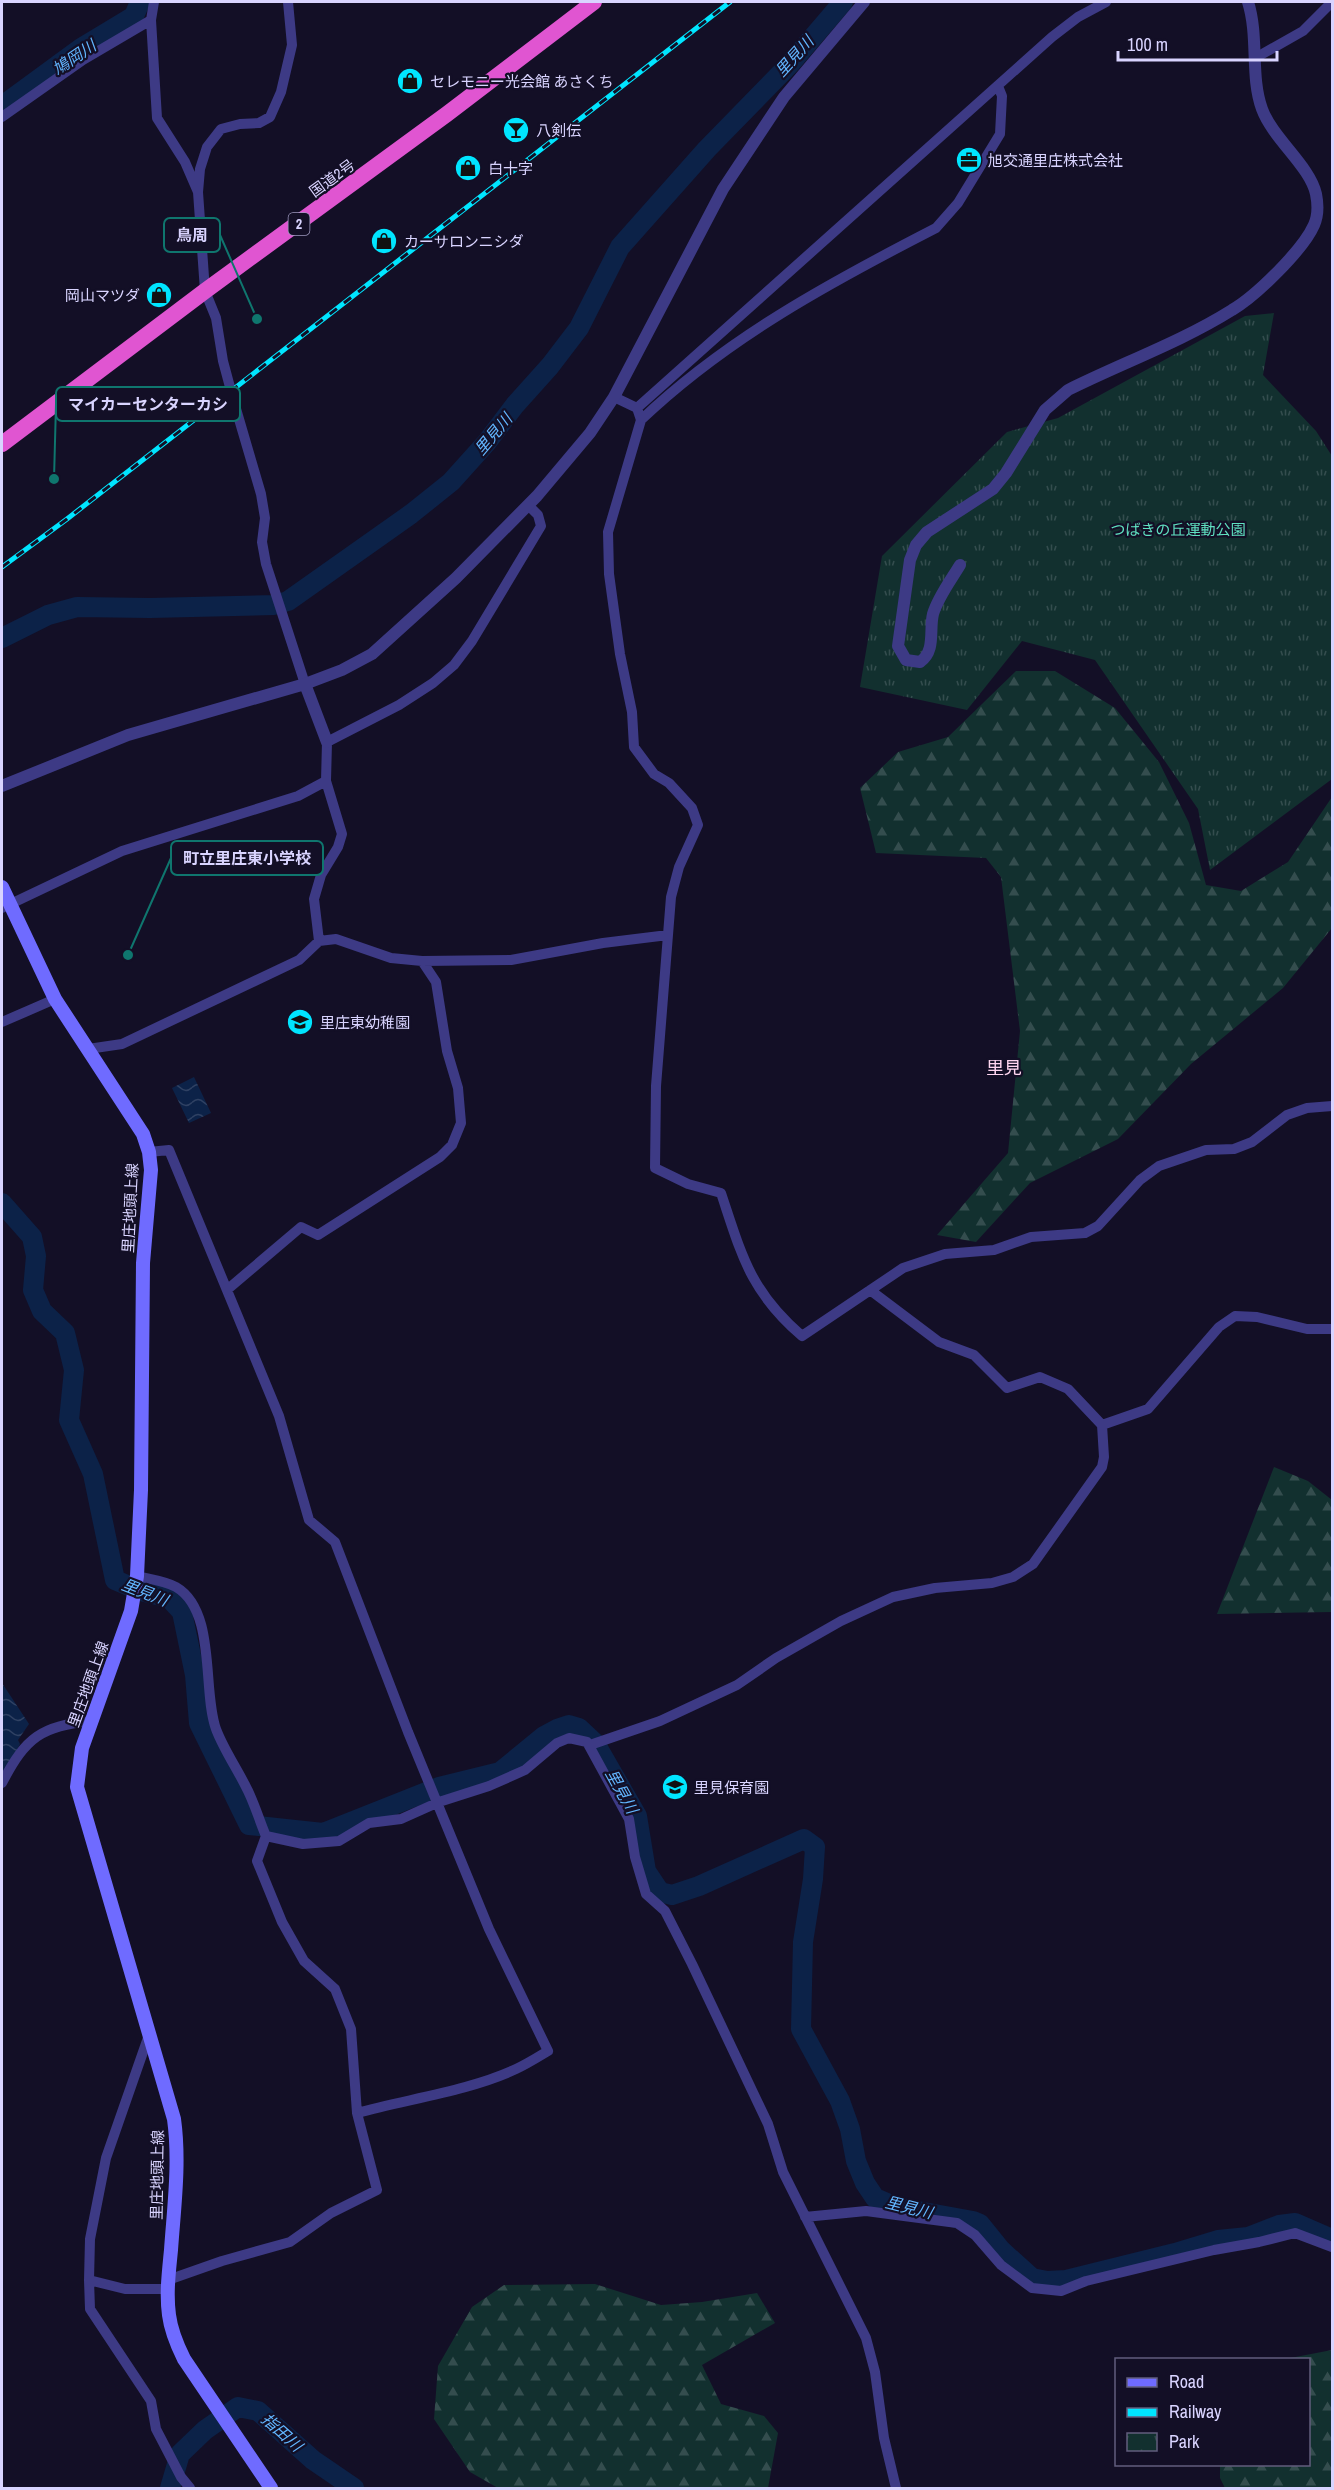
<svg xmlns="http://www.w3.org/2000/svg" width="1334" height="2490" viewBox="0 0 1334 2490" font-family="'Archivo Narrow','Noto Sans JP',sans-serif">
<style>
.forest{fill:url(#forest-firs)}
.park{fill:url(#park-tufts)}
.water{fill:url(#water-waves)}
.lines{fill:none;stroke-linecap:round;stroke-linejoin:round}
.river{stroke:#0c2248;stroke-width:20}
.minor{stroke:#3d3a85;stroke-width:10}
.tertiary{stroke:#3d3a85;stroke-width:12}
.secondary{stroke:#6f6bff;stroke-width:14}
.trunk{stroke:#e055d1;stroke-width:16}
.rail-casing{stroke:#00e5ff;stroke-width:5}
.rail{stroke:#130f26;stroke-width:3;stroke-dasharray:9;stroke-linecap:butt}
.labels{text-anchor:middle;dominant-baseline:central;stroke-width:4.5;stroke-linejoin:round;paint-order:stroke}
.shield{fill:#130f26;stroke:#9e99be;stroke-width:1.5}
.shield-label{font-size:14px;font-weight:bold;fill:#d9d4ff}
.poi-label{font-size:15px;fill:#d9d4ff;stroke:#130f26;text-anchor:start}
.street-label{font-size:15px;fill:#d9d4ff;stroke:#130f26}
.park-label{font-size:15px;fill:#5fe0c0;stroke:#130f26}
.water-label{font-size:16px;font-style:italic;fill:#62b6ff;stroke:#130f26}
.quarter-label{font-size:18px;fill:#ffd6f0;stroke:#130f26}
.leader{fill:none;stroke:#0f766e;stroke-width:2}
.callout-dot{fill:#0f766e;stroke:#130f26;stroke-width:2}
.callout{fill:#130f26;stroke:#0f766e;stroke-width:2}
.callout-label{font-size:16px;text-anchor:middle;font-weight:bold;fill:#d9d4ff}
</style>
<defs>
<pattern id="forest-firs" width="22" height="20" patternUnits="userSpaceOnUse" patternTransform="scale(1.5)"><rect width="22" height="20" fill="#12302f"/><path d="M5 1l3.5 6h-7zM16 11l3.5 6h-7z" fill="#344d4e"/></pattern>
<pattern id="park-tufts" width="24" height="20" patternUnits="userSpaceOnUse" patternTransform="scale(1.5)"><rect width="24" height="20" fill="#12302f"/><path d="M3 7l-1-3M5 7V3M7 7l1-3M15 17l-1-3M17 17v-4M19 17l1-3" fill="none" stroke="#344d4e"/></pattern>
<pattern id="water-waves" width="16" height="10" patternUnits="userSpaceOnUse" patternTransform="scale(1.5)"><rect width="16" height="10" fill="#0c2248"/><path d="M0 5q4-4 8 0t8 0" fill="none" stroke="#2f4163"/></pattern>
</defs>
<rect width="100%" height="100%" fill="#130f26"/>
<!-- forest -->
<path class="forest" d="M1016,671h39l60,37 44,54 30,61 17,62 35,6 47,-29 44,-65v131l-49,60 -92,76 -73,75 -88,44 -54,59 -39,-7 71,-82 12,-122 -19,-154 -15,-19 -110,-5 -16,-65 38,-36 50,-15z
M1274,1467l34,14 24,19v112l-115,2z
M595,2284l66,21 41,-3 55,-9 18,30 -73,42 19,39 43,12 14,17 -10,55h-270l-28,-16 -36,-53 4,-53 34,-59 32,-22z
M1332,2350v138h-107l-5,-10v-13l88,-1v-104l-23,-1z"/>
<!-- park -->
<path class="park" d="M1274,313l-11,62 53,56 16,25v323l-122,91 -12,-61 -103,-149 -73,-19 -55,69 -107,-23 22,-131 125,-124 51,-14 187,-102z"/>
<!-- water -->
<path class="water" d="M194,1077l17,36 -22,10 -17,-35z
M2,1683l27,41 -11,16 2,4 -18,35z"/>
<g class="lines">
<!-- river -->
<path class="river" d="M2,106l79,-58 53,-32 6,-14
M2,638l46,-23 29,-8 73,1 124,-3 14,-4 123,-87 40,-32 36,-40 28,-37 35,-39 29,-38 41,-81 87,-98 83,-85 53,-62
M2,1203l30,34 4,19 -3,34 9,21 23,22 9,37 -5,50 24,54 22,106 26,11 28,7 13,14 13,63 4,48 50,102 74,8 116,-46 61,-15 44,-36 13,-7 12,-4 10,3 16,15 42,73 9,55 14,21 12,3 27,-9 105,-47 11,8 -2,32 -10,63 -2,87 39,72 10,28 6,32 9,22 10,15 21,9 77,14 7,3 21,26 31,28 15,3 19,-1 109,-27 43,-13 30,-3 31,-12 16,-2 37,16
M170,2488l10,-34 25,-24 33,-23 20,4 55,49 41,28"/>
<!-- minor -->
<path class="minor" d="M288,2l4,43 -11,47 -11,25 -11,6 -19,1 -19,5 -14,18 -7,22 -2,23 7,99 11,27 7,43 11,41 27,92 4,24 -3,24 4,22 39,120
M151,20l6,98 28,44 13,30
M1257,57l46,-26 29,-29
M2,117l81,-57 68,-40 3,-18
M614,397l23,11 415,-371 26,-20 28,-15
M637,408l4,12 -33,112 1,42 11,80 12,58 2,35 20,27 15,9 23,25 6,17 -19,42 -8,30 -15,189 -1,82 33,16 33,9c21,63 29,98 81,143l101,-68 42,-14 49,-4 37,-13 54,-4 13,-7 42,-46 19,-14 47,-16 28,-1 18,-7 35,-27 20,-7 25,-2
M641,420c86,-82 190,-138 295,-192l22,-25 42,-69 2,-38 -4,-10
M2,908l120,-57 176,-55 28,-15
M319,941l-5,-42 7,-24 17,-28 4,-13 -16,-53 1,-39 72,-37 34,-22 21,-18 18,-24 69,-115 -3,-11 -10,-10
M2,1022l53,-23
M88,1049l34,-5 177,-84 20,-19 17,-2 55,19 31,3 89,-1 92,-17 65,-8
M149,1152l20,-2 110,266 30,104 26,22 73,190 81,197 59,122c-10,6 -21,13 -32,18 -47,22 -109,30 -159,44
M228,1289l73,-62 17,8 122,-78 12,-12 9,-22 -3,-35 -11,-37 -11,-69 -14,-21
M870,1290l69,52 35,13 33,33 33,-11 28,12 34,36
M137,1576c12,3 29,5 39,11 41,24 26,104 40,142 7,19 20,38 29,56 9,16 14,35 21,51l-9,25 25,61 22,39 31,28 16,40 6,84 20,77 -46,23 -41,29 -68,19 -54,19
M590,1745l70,-24 77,-36 39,-27 65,-37 52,-24 42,-9 57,-5 21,-6 20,-13 69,-97 2,-10 -2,-32 46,-16 71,-82 16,-11 22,1 50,12h25
M2,1783c24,-46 39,-57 90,-62
M266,1836l37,8 36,-3 30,-18 32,-4 38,-17 50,-16 36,-16 32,-27 12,-5 18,4 42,77 6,38 11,37 19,17 27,53 76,160 15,48 83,166 9,34 9,66 12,50
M805,2217l61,-6 91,12 18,12 26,30 31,23 29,3 25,-10 128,-31 45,-8 36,-9 37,14
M89,2280l1,-41 16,-81 44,-126
M168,2289h-43l-36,-9 1,29 61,92 5,28 25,48 9,11"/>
<!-- tertiary -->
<path class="tertiary" d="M960,565c-9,15 -22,32 -27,49 -4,16 3,37 -13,48l-14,-2 -8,-14 12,-86 6,-15 11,-13 66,-43 13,-16 39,-63 23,-20c54,-27 113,-48 164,-80 24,-14 71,-60 82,-85 4,-9 4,-21 2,-31 -6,-28 -43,-55 -54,-85 -12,-33 -3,-72 -14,-107
M305,684l22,58
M2,786l126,-51 177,-51 37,-14 30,-16 84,-76 81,-82 53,-63 24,-36 109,-208 61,-92 80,-95"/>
<!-- secondary -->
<path class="secondary" d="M2,887l53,112 88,135 6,18 2,18 -8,93 -2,227 -4,86 -6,35 -49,137 -5,39 97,332c6,43 0,88 -3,131 -2,21 -5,43 -2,65 2,16 8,30 15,44l87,129"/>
<!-- trunk -->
<path class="trunk" d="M2,444l203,-153 242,-177 147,-112"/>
<!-- rail casing -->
<g class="rail-casing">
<path id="rail" d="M2,567l65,-48 663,-517"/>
</g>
<!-- rail -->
<use href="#rail" class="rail"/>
</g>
<!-- icons -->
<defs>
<g id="shop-disc" transform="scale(1.35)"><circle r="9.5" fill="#00e5ff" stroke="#130f26"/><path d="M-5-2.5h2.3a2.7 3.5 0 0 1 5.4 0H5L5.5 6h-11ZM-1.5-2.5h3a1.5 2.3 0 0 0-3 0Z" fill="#111"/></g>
<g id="bar-disc" transform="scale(1.35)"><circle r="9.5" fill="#00e5ff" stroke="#130f26"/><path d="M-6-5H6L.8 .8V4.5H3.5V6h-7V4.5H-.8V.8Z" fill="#111"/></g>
<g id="office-disc" transform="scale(1.35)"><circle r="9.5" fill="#00e5ff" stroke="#130f26"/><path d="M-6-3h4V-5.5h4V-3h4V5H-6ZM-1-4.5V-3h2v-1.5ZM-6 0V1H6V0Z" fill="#111"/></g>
<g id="school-disc" transform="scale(1.35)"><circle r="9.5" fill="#00e5ff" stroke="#130f26"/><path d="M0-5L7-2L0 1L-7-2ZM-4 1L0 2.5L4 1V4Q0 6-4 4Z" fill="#111"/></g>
</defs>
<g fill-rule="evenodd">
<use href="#shop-disc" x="410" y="81"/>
<use href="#bar-disc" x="516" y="130"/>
<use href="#office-disc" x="969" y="160"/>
<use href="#shop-disc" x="468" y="168"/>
<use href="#shop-disc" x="384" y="241"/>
<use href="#shop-disc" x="159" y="295"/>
<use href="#school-disc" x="300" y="1022"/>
<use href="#school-disc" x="675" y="1787"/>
</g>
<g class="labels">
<!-- shield labels -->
<rect class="shield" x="288.5" y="213" width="21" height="22" rx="4.5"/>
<g class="shield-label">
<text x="299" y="224">2</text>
</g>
<!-- poi labels -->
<g class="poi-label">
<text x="430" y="81">セレモニー光会館 あさくち</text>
<text x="536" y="130">八剣伝</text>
<text x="988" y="160">旭交通里庄株式会社</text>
<text x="488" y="168">白十字</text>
<text x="404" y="241">カーサロンニシダ</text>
<text x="140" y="295" text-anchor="end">岡山マツダ</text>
<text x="320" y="1022">里庄東幼稚園</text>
<text x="694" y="1787">里見保育園</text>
</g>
<!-- street labels -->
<g class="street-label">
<text transform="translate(332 178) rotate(-36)">国道2号</text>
<text transform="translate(130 1208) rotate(-87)">里庄地頭上線</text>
<text transform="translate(88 1684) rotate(-70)">里庄地頭上線</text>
<text transform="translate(157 2175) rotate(-89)">里庄地頭上線</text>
</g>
<!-- park labels -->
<g class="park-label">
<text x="1178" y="529">つばきの丘運動公園</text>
</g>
<!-- water labels -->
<g class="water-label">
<text transform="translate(794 56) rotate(-48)">里見川</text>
<text transform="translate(74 57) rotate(-34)">鳩岡川</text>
<text transform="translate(493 434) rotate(-50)">里見川</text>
<text transform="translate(145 1592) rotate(21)">里見川</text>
<text transform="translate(622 1791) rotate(61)">里見川</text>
<text transform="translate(909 2207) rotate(14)">里見川</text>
<text transform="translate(282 2432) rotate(42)">指田川</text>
</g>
<!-- quarter labels -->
<g class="quarter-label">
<text x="1004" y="1067">里見</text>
</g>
</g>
<!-- callouts -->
<path class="leader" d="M257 319L220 235M54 479L56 404M128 955L171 858"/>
<g class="callout-dot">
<circle cx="257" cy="319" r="6"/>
<circle cx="54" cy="479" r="6"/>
<circle cx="128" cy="955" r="6"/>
</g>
<g class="callout">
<rect x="164" y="218" width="56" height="34" rx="6"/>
<rect x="56" y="387" width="184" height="34" rx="6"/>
<rect x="171" y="841" width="152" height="34" rx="6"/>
</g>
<g class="callout-label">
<text x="192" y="241">鳥周</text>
<text x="148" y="410">マイカーセンターカシ</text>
<text x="247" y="864">町立里庄東小学校</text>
</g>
<!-- border -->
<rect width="1334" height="2490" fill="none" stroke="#d9d4ff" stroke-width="6"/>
<!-- legend -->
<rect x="1115" y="2358" width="195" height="108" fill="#130f26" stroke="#625e7d" stroke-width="1.5"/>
<rect x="1127" y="2378" width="30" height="9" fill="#6f6bff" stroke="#625e7d" stroke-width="1.5"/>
<text x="1169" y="2388" font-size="18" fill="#d9d4ff">Road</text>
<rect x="1127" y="2408" width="30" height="9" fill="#00e5ff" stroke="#625e7d" stroke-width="1.5"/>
<text x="1169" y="2418" font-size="18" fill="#d9d4ff">Railway</text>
<rect x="1127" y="2433" width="30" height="18" fill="url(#park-tufts)" stroke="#625e7d" stroke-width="1.5"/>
<text x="1169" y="2448" font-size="18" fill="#d9d4ff">Park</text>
<!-- scale -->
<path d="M1118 51v9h159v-9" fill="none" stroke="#d9d4ff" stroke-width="3"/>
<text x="1127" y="51" font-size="18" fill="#d9d4ff" stroke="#130f26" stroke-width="4.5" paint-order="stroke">100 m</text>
</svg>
